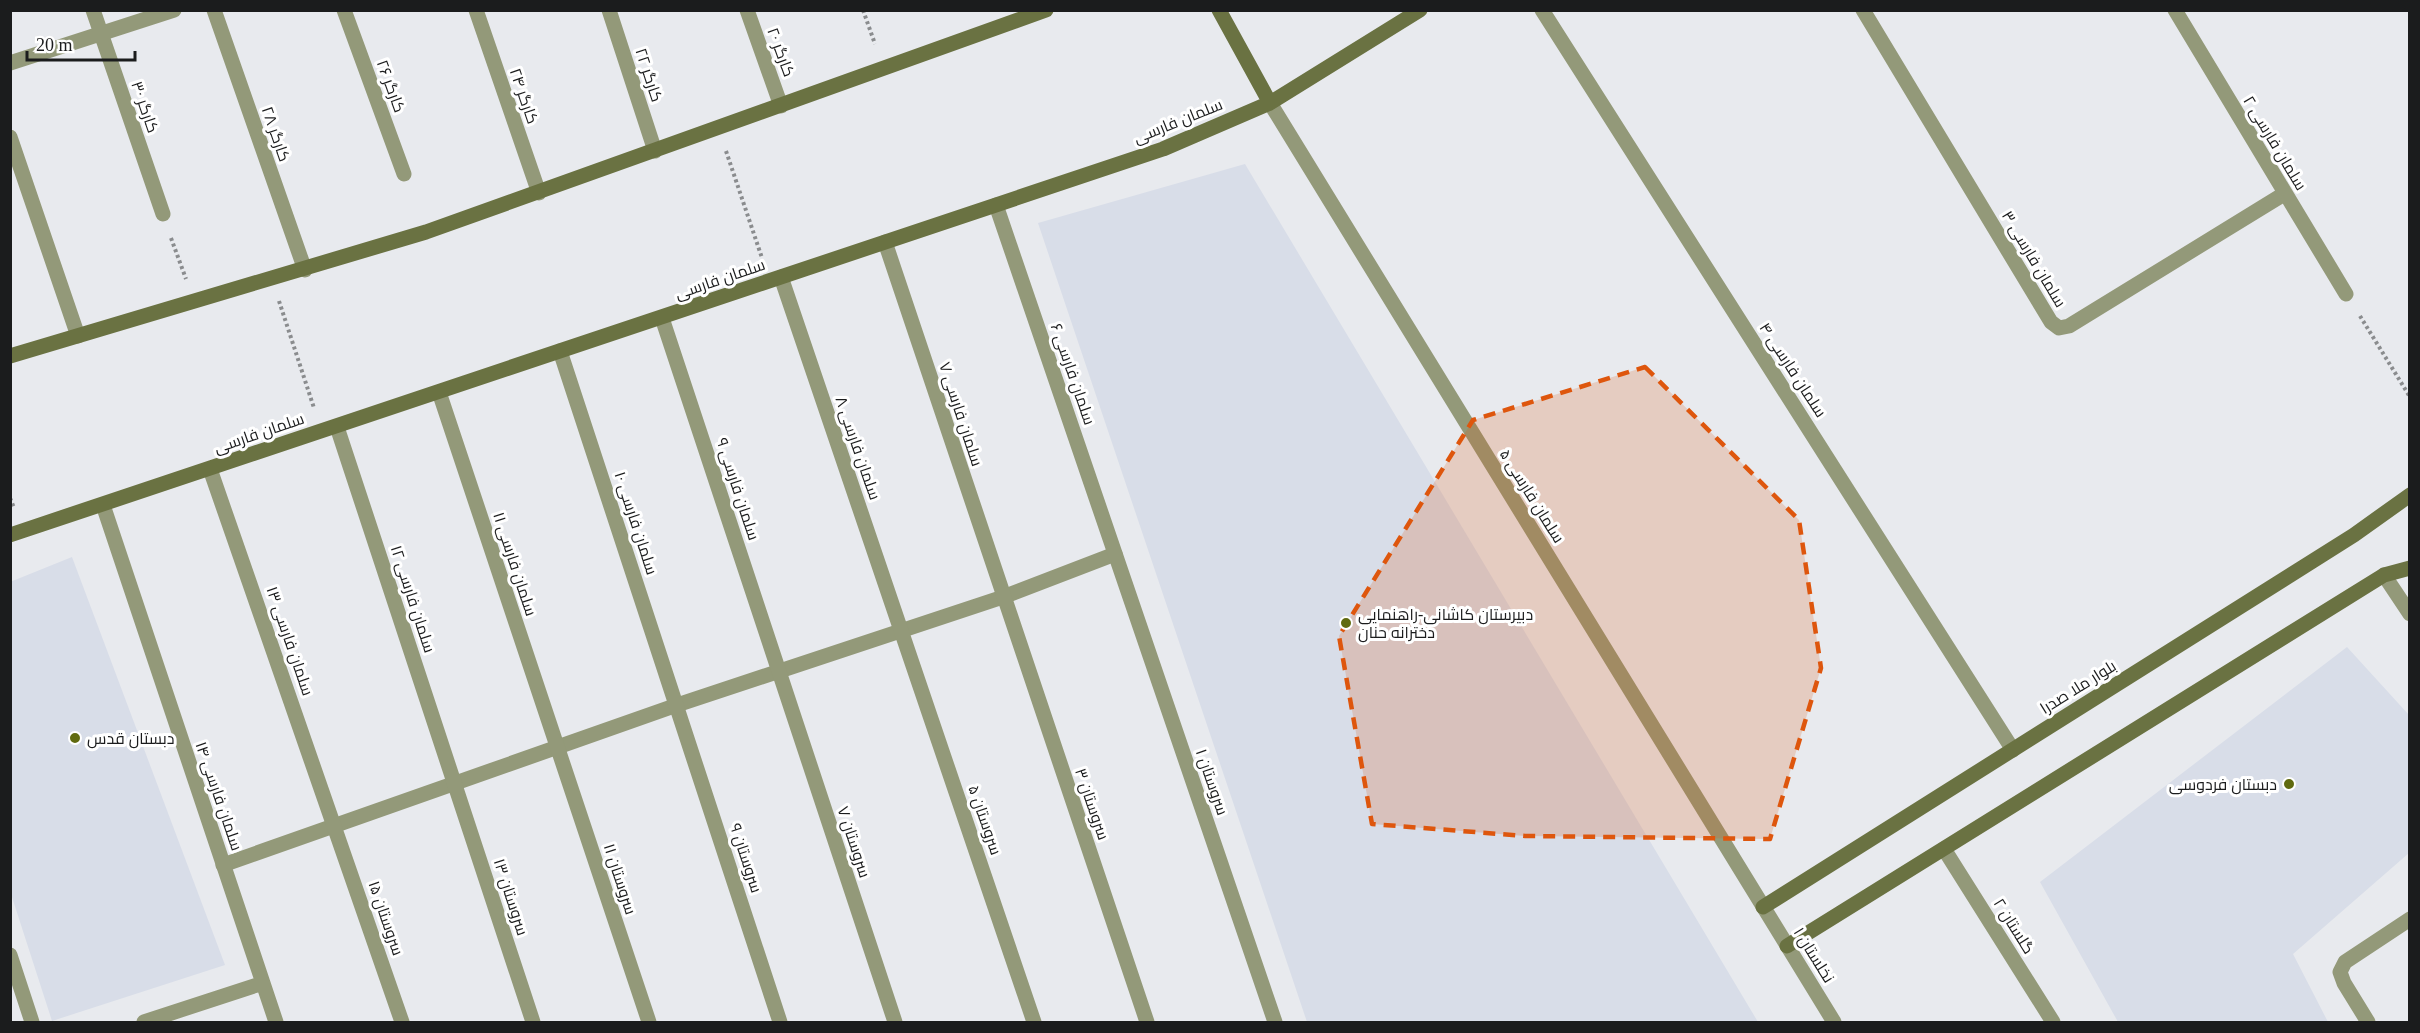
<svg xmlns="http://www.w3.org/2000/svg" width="2420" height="1033" viewBox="0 0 2420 1033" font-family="'Times New Roman',Cairo,serif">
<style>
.built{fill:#d8dde8}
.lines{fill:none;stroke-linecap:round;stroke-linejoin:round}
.path{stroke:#8a8c8e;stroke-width:4;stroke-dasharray:3 3;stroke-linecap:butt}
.lane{stroke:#939979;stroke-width:15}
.street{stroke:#939979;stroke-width:15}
.secondary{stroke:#6a7242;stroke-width:15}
.marked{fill:#de560d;fill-opacity:0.2;stroke:#de560d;stroke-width:4.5;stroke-dasharray:12 8;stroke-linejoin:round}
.poi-dot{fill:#606a0f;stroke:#fff;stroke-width:2}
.labels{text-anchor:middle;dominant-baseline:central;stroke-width:6;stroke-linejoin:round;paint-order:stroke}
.street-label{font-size:16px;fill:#1b1c1d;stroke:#fff}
.poi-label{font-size:16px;fill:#1b1c1d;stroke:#fff;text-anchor:start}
</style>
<rect width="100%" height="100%" fill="#e8eaee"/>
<!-- built -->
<path class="built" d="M1245,164l513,858h-451l-269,-799z
M72,557l153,408 -173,56 -41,-127 -1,-312z
M2347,647l62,68v138l-116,101 35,68h-210l-78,-140z"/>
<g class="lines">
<!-- path -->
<path class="path" d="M863,10l12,34
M726,151l36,107
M171,238l15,41
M279,301l35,107
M2360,316l50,81
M10,498l4,10"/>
<!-- lane -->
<path class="lane" d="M223,865l454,-160 326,-108 112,-43"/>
<!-- street -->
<path class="street" d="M93,10l70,204
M214,10l91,260
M344,10l60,164
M476,10l63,183
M609,10l46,141
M747,10l34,96
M1542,10l471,740
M1863,10l188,312 8,6 10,-2 215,-132
M2175,10l171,284
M10,63l164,-53
M1270,103l564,919
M10,137l68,199
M996,205l279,817
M885,242l262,780
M781,277l253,745
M662,318l233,704
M560,351l220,671
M439,392l210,630
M337,427l196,595
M210,469l192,553
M103,505l173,517
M2384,575l26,39
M1944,849l109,173
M10,955l22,67
M144,1022l119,-39
M2368,1022l-24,-39 -4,-11 5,-10 65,-43"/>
<!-- secondary -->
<path class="secondary" d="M1219,10l51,93
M10,356l416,-124 620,-222
M10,535l1153,-386 107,-46 150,-93
M1763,907l591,-372 56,-40
M1787,946l597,-371 26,-7"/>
</g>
<!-- marked area -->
<path class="marked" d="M1645,367l154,153 22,148 -51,171 -245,-3 -153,-12 -33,-188 134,-216z"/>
<!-- markers -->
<g class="poi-dot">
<circle cx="1346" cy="623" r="6"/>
<circle cx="75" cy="738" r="6"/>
<circle cx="2289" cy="784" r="6"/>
</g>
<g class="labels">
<!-- street labels -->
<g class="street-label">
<text transform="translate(781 52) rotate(70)">کارگر ۲۰</text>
<text transform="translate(649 75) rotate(72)">کارگر ۲۲</text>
<text transform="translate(391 86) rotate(70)">کارگر ۲۶</text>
<text transform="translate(524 96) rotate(71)">کارگر ۲۴</text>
<text transform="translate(145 107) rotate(71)">کارگر ۳۰</text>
<text transform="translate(1178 121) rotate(-22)">سلمان فارسی</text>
<text transform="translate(276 134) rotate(71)">کارگر ۲۸</text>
<text transform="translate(2275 143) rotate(59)">سلمان فارسی ۲</text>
<text transform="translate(2034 259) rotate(59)">سلمان فارسی ۳</text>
<text transform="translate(720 279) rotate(-19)">سلمان فارسی</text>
<text transform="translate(1793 370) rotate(57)">سلمان فارسی ۴</text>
<text transform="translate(1073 374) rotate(71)">سلمان فارسی ۶</text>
<text transform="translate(961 414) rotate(72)">سلمان فارسی ۷</text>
<text transform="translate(259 433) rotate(-19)">سلمان فارسی</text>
<text transform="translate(858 448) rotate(71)">سلمان فارسی ۸</text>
<text transform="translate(738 489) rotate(72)">سلمان فارسی ۹</text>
<text transform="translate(1532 496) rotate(58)">سلمان فارسی ۵</text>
<text transform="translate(636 523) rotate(72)">سلمان فارسی ۱۰</text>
<text transform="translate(515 564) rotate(72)">سلمان فارسی ۱۱</text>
<text transform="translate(413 599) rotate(72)">سلمان فارسی ۱۲</text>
<text transform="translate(290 641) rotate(71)">سلمان فارسی ۱۳</text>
<text transform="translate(2078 687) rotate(-32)">بلوار ملا صدرا</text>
<text transform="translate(1212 782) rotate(71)">سروستان ۱</text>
<text transform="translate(219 796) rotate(71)">سلمان فارسی ۱۴</text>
<text transform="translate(1092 804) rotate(71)">سروستان ۳</text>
<text transform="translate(985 820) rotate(71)">سروستان ۵</text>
<text transform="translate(854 842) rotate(72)">سروستان ۷</text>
<text transform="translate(746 858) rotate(72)">سروستان ۹</text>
<text transform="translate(620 879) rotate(72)">سروستان ۱۱</text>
<text transform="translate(511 897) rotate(72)">سروستان ۱۳</text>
<text transform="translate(386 918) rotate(71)">سروستان ۱۵</text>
<text transform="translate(2014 926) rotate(58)">گلستان ۲</text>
<text transform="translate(1814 955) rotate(58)">نخلستان ۱</text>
</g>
<!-- poi labels -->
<g class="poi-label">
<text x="1358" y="614">دبیرستان کاشانی-راهنمایی<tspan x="1358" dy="18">دخترانه حنان</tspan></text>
<text x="87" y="738">دبستان قدس</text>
<text x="2277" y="784" text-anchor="end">دبستان فردوسی</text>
</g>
</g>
<!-- border -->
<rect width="2420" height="1033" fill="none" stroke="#1b1c1d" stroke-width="24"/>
<!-- scale -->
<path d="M27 51v9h108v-9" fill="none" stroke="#1b1c1d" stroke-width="3"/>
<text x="36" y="51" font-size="18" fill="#1b1c1d" stroke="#ffffff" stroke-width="4.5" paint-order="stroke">20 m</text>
</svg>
